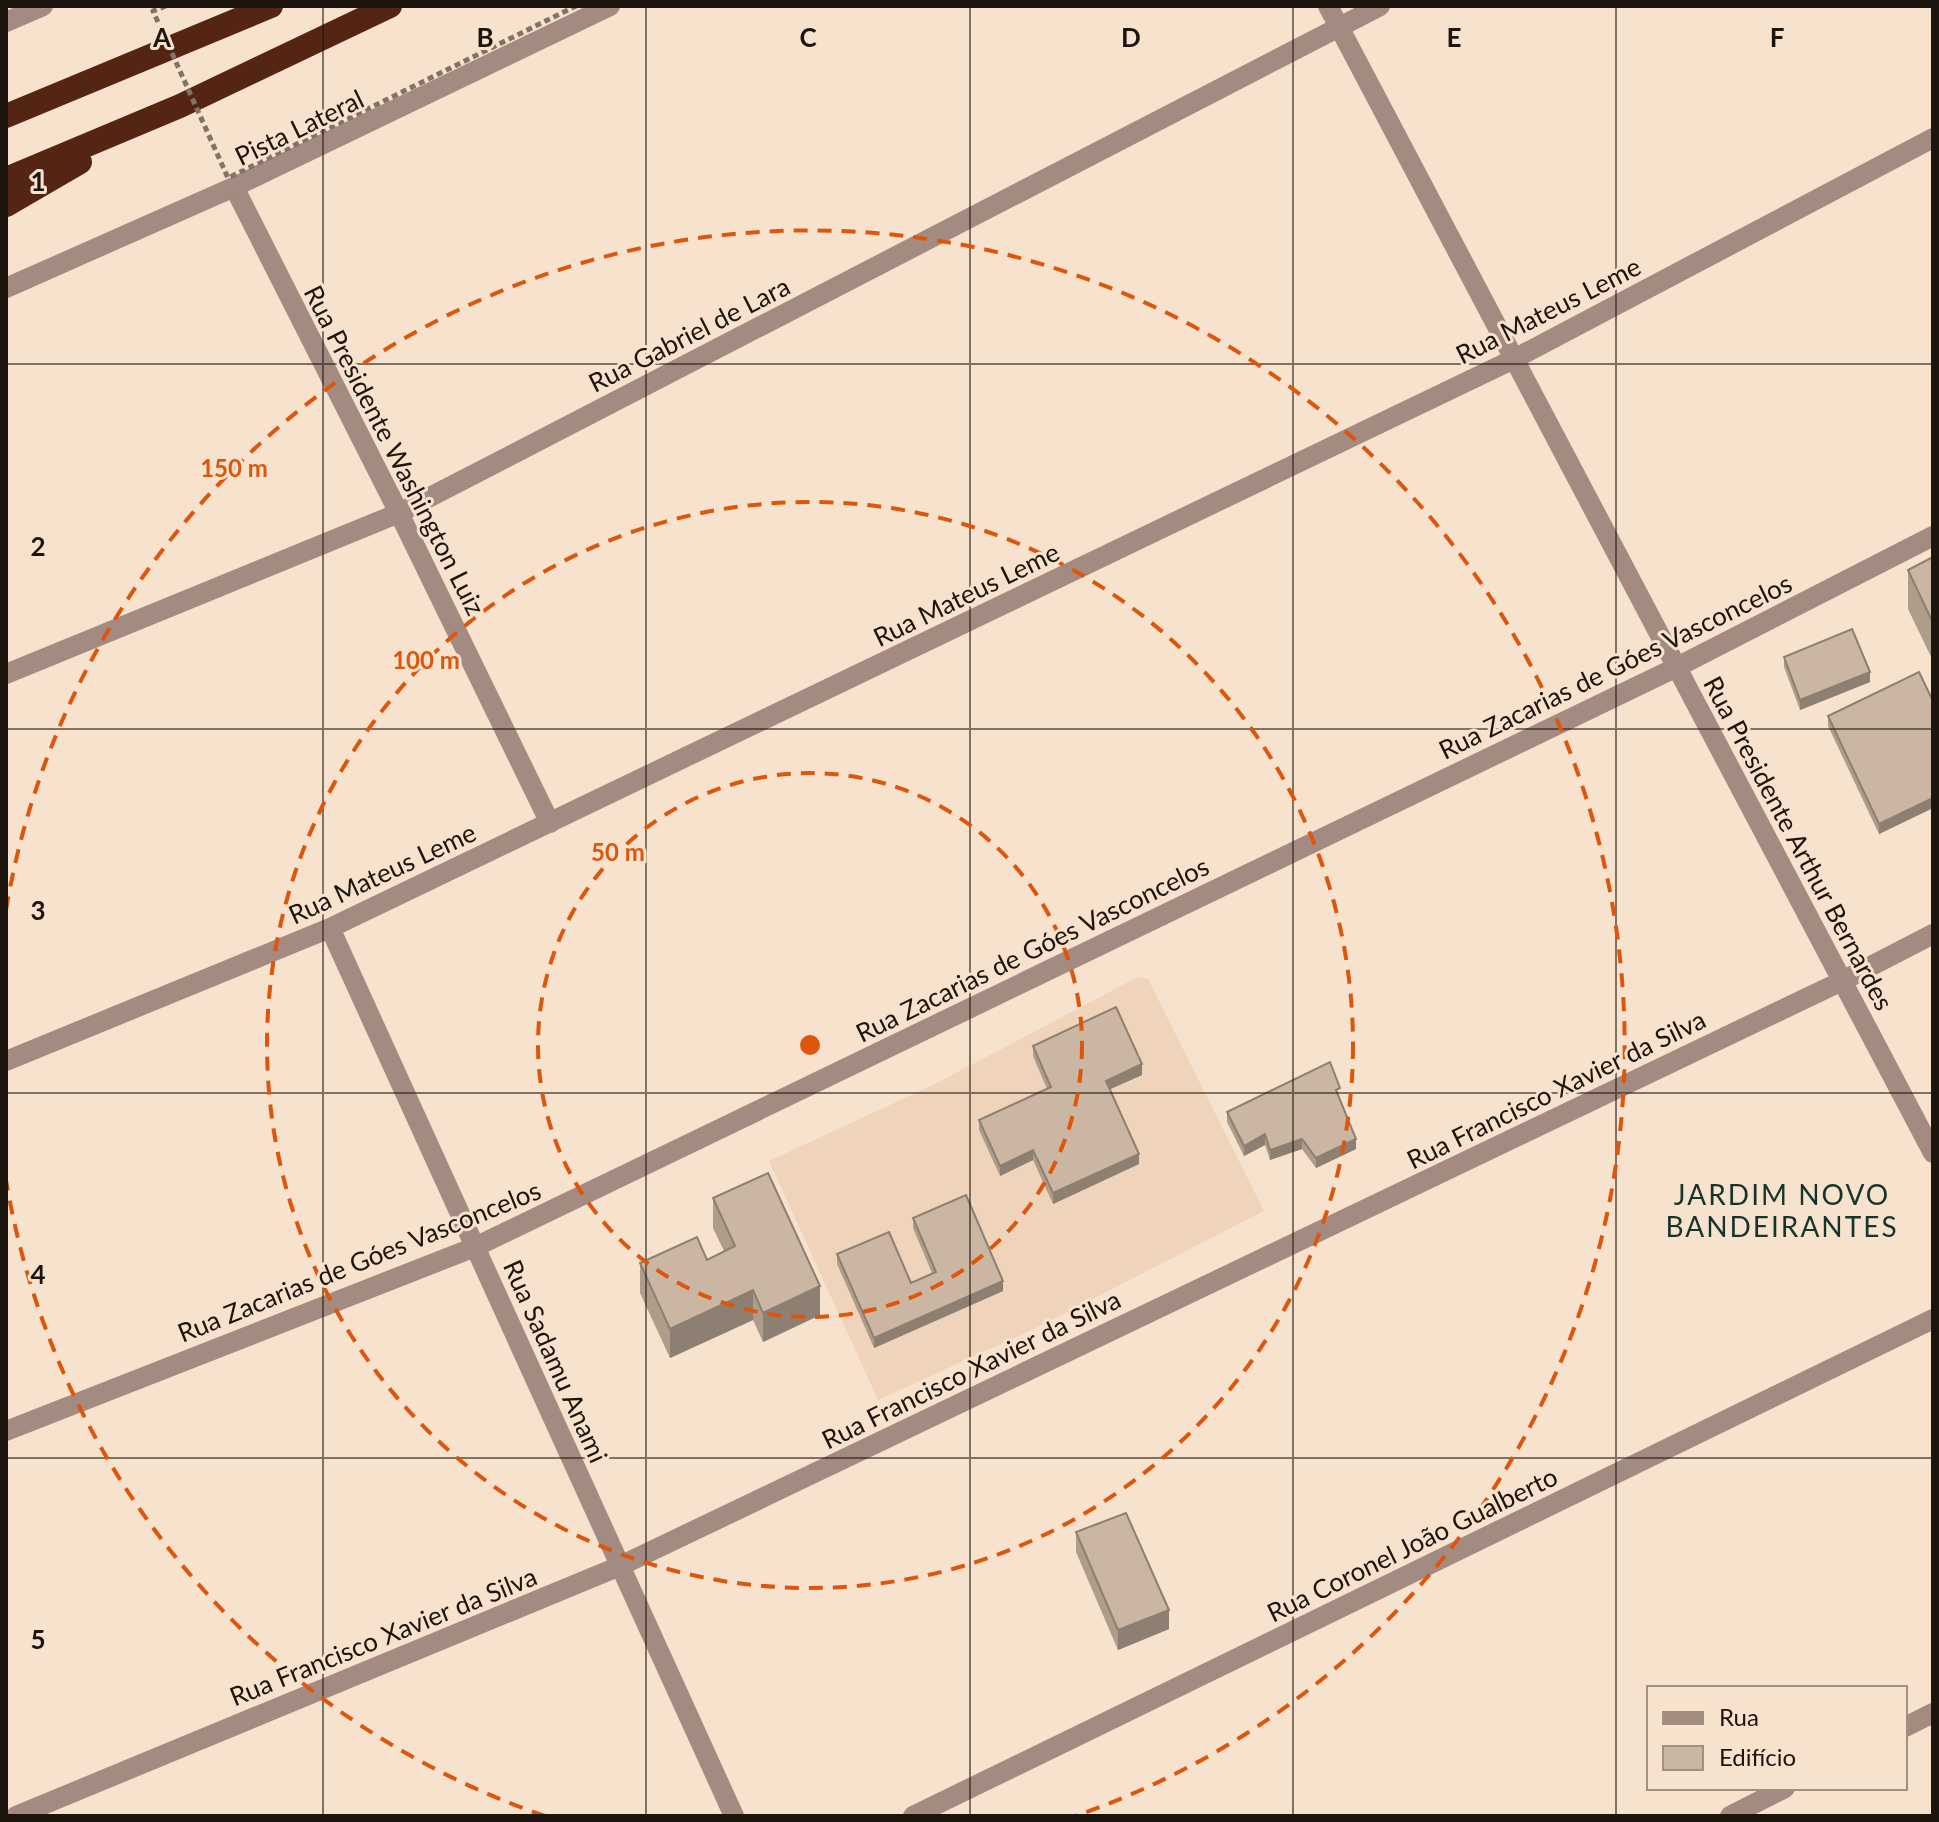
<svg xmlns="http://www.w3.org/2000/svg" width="1939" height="1822" viewBox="0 0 1939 1822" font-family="Lato,sans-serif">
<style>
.built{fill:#efd4bb}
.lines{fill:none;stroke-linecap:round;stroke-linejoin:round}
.minor{stroke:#a48b81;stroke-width:20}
.tertiary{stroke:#a48b81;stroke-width:20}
.motorway{stroke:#542513;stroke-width:24}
.path-bridge{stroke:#817366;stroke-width:5;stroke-dasharray:6 4;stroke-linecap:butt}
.wall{fill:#ae9d8b}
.shaded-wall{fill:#8d7f71}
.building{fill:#cab6a2;stroke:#8d7f71;stroke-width:2}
.grid{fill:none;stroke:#1c150e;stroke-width:2;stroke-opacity:0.55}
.ring{fill:none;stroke:#de560c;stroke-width:4;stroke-dasharray:14 10}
.labels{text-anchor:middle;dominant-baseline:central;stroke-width:6;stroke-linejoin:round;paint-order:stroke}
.street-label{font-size:26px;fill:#1c150e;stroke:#f7e2ce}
.neighbourhood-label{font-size:28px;letter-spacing:2px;fill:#15342c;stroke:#f7e2ce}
.grid-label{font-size:26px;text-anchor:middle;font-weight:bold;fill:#1c150e;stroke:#f7e2ce;stroke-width:6;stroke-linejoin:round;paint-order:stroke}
.centre{fill:#de560c;stroke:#f7e2ce;stroke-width:4}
.ring-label{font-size:24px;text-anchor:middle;font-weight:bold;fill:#de560c;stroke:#f7e2ce;stroke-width:6;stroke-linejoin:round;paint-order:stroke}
</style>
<rect width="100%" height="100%" fill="#f7e2ce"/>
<!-- built -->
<path class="built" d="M1138,977l10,2 116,232 -222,114 -164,75 -109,-239 164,-76z"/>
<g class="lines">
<!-- minor -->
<path class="minor" d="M1328,6l605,1147
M234,187l165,326 151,310
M6,674l393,-161 981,-507
M330,928l404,888
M6,1061l324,-133 1184,-569 419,-221
M6,1431l469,-184 1202,-580 256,-131
M1905,1727l28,-14
M16,1816l604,-250 1222,-585 91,-47
M913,1816l1020,-497
M1730,1816l55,-28"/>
<!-- tertiary -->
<path class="tertiary" d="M6,22l37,-16
M6,288l228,-101 376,-181"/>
<!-- motorway -->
<path class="motorway" d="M6,116l265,-110
M6,179l174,-73 210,-100
M6,205l74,-43"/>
<!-- path-bridge -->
<path class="path-bridge" d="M166,6l-13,5 75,167 348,-172"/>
</g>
<!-- wall -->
<path class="wall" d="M1933,557v104l-25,-52v-39z
M1784,657l86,25 -70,28 -16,-43z
M1933,701v107l-54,26 -51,-108v-10z
M1033,1046l109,29 -32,14 29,75 -86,40 -20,-44 -33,16 -21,-46v-10l68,-31 -14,-33z
M1340,1098l16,51 -40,19 -14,-19 -32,11 -5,-15 -21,11 -17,-34v-10z
M713,1198l107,117 -57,27 -10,-22 -83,38 -30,-65v-30l67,-3 17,-9 -11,-23z
M913,1218l90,73 -129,57 -37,-84v-10l74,29 21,-10 -19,-45z
M1076,1532l93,97 -51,21 -42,-98z"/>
<!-- shaded-wall -->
<path class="shaded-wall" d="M1870,672v10l-70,28v-10z
M1933,798v10l-54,26v-10z
M1142,1064v11l-36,16v-10z
M1265,1134v11l-21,11v-10z
M1302,1139v10l-32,11v-10z
M1356,1139v10l-40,19v-10z
M1033,1150v10l-33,16v-10z
M1139,1154v10l-86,40v-11z
M1003,1281v10l-129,57v-10z
M820,1286v29l-57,27v-29z
M753,1290v30l-83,38v-29z
M1169,1610v19l-51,21v-20z"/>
<!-- building -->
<path class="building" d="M1933,557v66l-25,-53z
M1852,629l18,43 -70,28 -16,-43z
M1919,672l14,29v97l-54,26 -51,-108z
M1116,1007l26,57 -36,17 33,73 -86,39 -20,-43 -33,16 -21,-46 72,-33 -18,-41z
M1330,1062l10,26 -4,2 20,49 -40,19 -14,-19 -32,11 -5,-16 -21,12 -17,-34z
M768,1173l52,113 -57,27 -10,-23 -83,39 -30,-66 57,-26 10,23 28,-14 -22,-48z
M966,1195l37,86 -129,57 -37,-84 52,-22 22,51 25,-11 -23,-54z
M1126,1513l43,97 -51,20 -42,-98z"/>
<!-- grid -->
<path class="grid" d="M323,6v1810M646,6v1810M970,6v1810M1293,6v1810M1616,6v1810M6,364h1927M6,729h1927M6,1093h1927M6,1458h1927"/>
<!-- distance rings -->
<g class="ring">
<circle cx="810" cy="1045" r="272"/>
<circle cx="810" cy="1045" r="543"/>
<path d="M545 1816A815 815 0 0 1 6 1180M6 910A815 815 0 1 1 1075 1816"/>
</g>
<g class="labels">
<!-- street labels -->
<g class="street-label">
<text transform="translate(299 127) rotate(-26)">Pista Lateral</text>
<text transform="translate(1548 310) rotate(-27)">Rua Mateus Leme</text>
<text transform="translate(689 334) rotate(-27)">Rua Gabriel de Lara</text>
<text transform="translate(395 450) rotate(63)">Rua Presidente Washington Luiz</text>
<text transform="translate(966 594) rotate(-26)">Rua Mateus Leme</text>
<text transform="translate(1615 666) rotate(-26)">Rua Zacarias de Góes Vasconcelos</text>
<text transform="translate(1799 843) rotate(62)">Rua Presidente Arthur Bernardes</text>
<text transform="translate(382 873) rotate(-25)">Rua Mateus Leme</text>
<text transform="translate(1032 949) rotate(-26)">Rua Zacarias de Góes Vasconcelos</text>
<text transform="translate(1556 1089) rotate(-26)">Rua Francisco Xavier da Silva</text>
<text transform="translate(359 1261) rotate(-22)">Rua Zacarias de Góes Vasconcelos</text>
<text transform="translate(556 1361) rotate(66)">Rua Sadamu Anami</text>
<text transform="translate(971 1369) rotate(-26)">Rua Francisco Xavier da Silva</text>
<text transform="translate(1412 1544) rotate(-26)">Rua Coronel João Gualberto</text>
<text transform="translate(383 1636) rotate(-22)">Rua Francisco Xavier da Silva</text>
</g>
<!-- neighbourhood labels -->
<g class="neighbourhood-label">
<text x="1782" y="1194">JARDIM NOVO<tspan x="1782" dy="32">BANDEIRANTES</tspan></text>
</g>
</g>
<g class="grid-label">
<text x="162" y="47">A</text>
<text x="485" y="47">B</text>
<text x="808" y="47">C</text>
<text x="1131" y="47">D</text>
<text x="1454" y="47">E</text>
<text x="1777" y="47">F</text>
<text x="38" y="191">1</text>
<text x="38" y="556">2</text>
<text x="38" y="920">3</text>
<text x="38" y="1284">4</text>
<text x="38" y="1649">5</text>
</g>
<circle cx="810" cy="1045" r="12" class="centre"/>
<g class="ring-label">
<text x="234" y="477">150 m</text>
<text x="426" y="669">100 m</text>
<text x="618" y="861">50 m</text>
</g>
<!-- border -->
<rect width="1939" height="1822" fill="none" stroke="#1c150e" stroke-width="16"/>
<!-- legend -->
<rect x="1647" y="1686" width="260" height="104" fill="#f7e2ce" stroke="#9f9081" stroke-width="2"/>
<rect x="1663" y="1712" width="40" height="12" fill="#a48b81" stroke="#9f9081" stroke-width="2"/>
<text x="1719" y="1726" font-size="24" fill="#1c150e">Rua</text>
<rect x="1663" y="1746" width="40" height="24" fill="#cab6a2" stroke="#9f9081" stroke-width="2"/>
<text x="1719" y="1766" font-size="24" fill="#1c150e">Edifício</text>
</svg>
